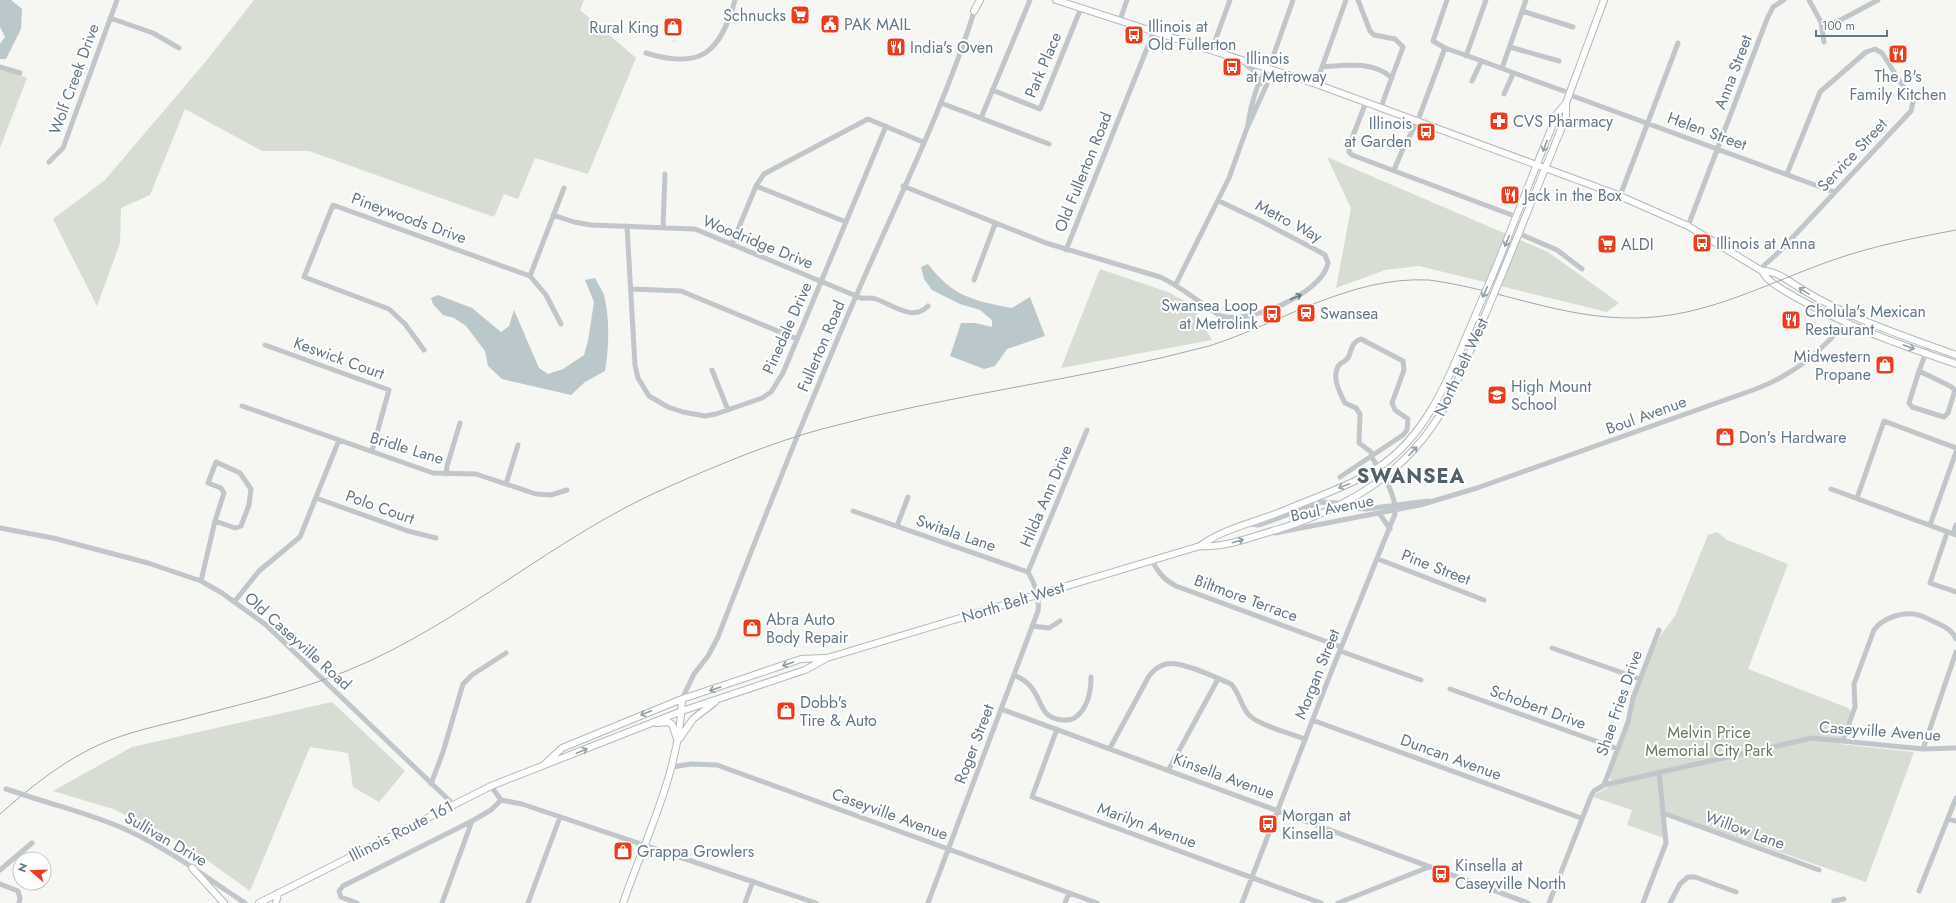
<svg xmlns="http://www.w3.org/2000/svg" width="1956" height="903" viewBox="0 0 1956 903" font-family="Jost,sans-serif">
<style>
.green{fill:#d7ddd3}
.water{fill:#bac8cc}
.lines{fill:none;stroke-linecap:round;stroke-linejoin:round}
.major-casing{stroke:#b4b9bc;stroke-width:8}
.minor{stroke:#c0c6c9;stroke-width:5}
.major{stroke:#fff;stroke-width:6}
.tram{stroke:#a1a9ae;stroke-width:1}
.major-bridge-casing{stroke:#b4b9bc;stroke-width:8;stroke-linecap:butt}
.minor-bridge{stroke:#c0c6c9;stroke-width:5}
.major-bridge{stroke:#fff;stroke-width:6}
.oneway{stroke:#92a0aa}
.oneway2{stroke:#637885}
.labels{text-anchor:middle;dominant-baseline:central;stroke-width:4;stroke-linejoin:round;paint-order:stroke}
.poi-label{font-size:16px;fill:#637885;stroke:#fff;text-anchor:start}
.street-label{font-size:16px;fill:#637885;stroke:#fff}
.park-label{font-size:16px;fill:#697b62;stroke:#fff}
.district-label{font-size:20px;font-weight:bold;letter-spacing:1px;fill:#516069;stroke:#fff}
</style>
<rect width="100%" height="100%" fill="#f6f6f2"/>
<!-- green -->
<path class="green" d="M254,0h330l-4,10 56,48 -48,116 -53,-16 -17,41 -14,-5 -10,23 -185,-66h-47l-77,-42 -35,86 -29,13 -1,35 -23,63 -44,-87 52,-39 102,-120z
M0,68l27,10 -27,70z
M1327,157l221,95 71,51 -12,9 -188,-46 -34,4 -49,18 15,-80z
M1100,269l68,23 24,13 20,35 -151,28z
M1717,532l10,8 61,24 -40,105 100,39 3,3 -12,33 75,8 -48,130 -201,-70 -1,26 -37,-13 5,-15 -39,-13 3,-3 16,-9 -2,-8 25,-79 18,-46 7,-16 15,-20 33,-81z
M332,702l73,69 -26,31 -26,-15 -5,-34 -38,-6 -60,144 -64,-46 -73,-36 -60,-18 79,-44z"/>
<!-- water -->
<path class="water" d="M0,0h11l11,9 -1,20 -15,30h-6v-15l5,-7 -5,-10z
M928,264c24,32 46,37 84,44l18,-11 15,39 -38,13 -12,17 -11,3 -34,-13 11,-33h14l17,4v-7l-12,-10 -20,-6 -28,-14 -8,-11 -3,-12z
M595,278c3,6 7,12 9,17 6,23 5,54 1,76l-20,11 -14,13 -69,-16 -14,-13 -3,-15 -19,-25 -12,-8 -11,-3 -10,-11 -2,-6 7,-3 34,13 29,24 8,-6 5,-16 25,58 9,6 15,-5 21,-14 4,-14 6,-39 -9,-22z"/>
<g class="lines">
<!-- major casing -->
<g class="major-casing">
<path id="major" d="M1056,0l260,84 297,109 75,33 74,45c14,-1 29,12 41,19 48,29 101,46 153,65
M974,11l6,-11
M1496,267l61,-153 9,-11 38,-103
M1762,271c6,12 22,19 33,26 51,29 106,48 161,67
M1503,272l63,-155v-14
M1200,546c22,-17 56,-24 83,-35 27,-12 57,-21 83,-36 61,-33 83,-99 109,-159
M657,723l11,-1 4,2 5,15
M680,738l13,-19 22,-17
M546,763l16,-15 120,-49 66,-22 53,-18 24,-1
M192,868l32,35
M259,903l232,-117 191,-75 123,-41 22,-12 373,-112c27,2 53,-10 79,-17 71,-22 129,-57 166,-123 15,-27 26,-58 38,-86
M276,903l2,-10
M623,903c23,-66 57,-133 59,-204"/>
</g>
<!-- minor -->
<path class="minor" d="M1358,0l12,31 4,4 21,4 8,8 -22,60
M1809,0l12,22 3,20
M1522,11l51,16
M110,18l43,15 26,15
M1120,20l7,-20
M1822,30l56,-30
M1510,47l49,14
M1445,48c42,14 83,31 125,45
M1212,49l18,-49
M646,53c55,17 74,0 89,-53
M1466,56l20,-56
M1242,61l13,11 5,12
M0,67l20,6
M1322,67c23,-2 52,-6 70,11
M1502,68l24,-68
M1472,81l9,-19
M1316,84l30,-84
M992,90l48,19 41,-101
M1504,94l9,-20
M1570,95l264,97
M1366,102l-17,44v6l3,3 165,62
M941,103l108,41
M981,118l49,-118
M1248,124c2,-15 9,-45 21,-56
M49,162l14,-14 54,-148
M1394,170l8,-19 16,-31 27,-72 -12,-7 14,-41
M756,186l90,36
M903,186l143,57 114,34c18,8 32,20 49,31 4,2 7,6 12,8 28,9 102,-23 107,-53l-3,-8 -5,-3 -59,-31 -42,-20
M1620,196l58,-153
M553,215l21,7 17,3 104,4 166,69c5,1 10,-1 15,1 17,6 37,23 52,7
M627,226l8,139 3,13 11,18 19,11 15,5 22,4 11,-2 46,-16 9,-6 12,-19 103,-247
M1688,226l79,-207 6,-12 11,-7
M663,227l2,-53
M1520,234l37,16 25,19
M732,244l24,-58 8,-12 104,-55 55,23
M1066,250l88,-219
M1760,269l18,-16 133,-142 2,-9 -31,-49 -7,-4 -9,3 -46,40 -33,82
M530,276l34,-88
M530,276l16,19 15,29
M974,280l21,-56
M1176,284l53,-106 18,-50 20,-44 2,-16 24,-68
M631,289l50,2 116,48
M265,345l124,45 -17,61
M424,350l-19,-26 -16,-15 -85,-32 29,-72 197,71
M712,370l16,40
M1919,371l31,15 5,4 -7,23 -4,4 -32,-10 -3,-4z
M1919,371l10,-26
M242,406l191,67 43,1 60,20 15,1 16,-5
M446,474l1,-8 13,-43
M506,484l12,-39
M1831,489l125,46
M316,498l92,33 28,7
M1857,498l27,-77 72,27
M853,511l175,61c7,12 12,25 10,39l-110,292
M1379,513l11,16
M1250,524l9,1 63,-23 14,1 17,5 13,1 62,-8
M1930,525l26,-73
M897,526l11,-29
M0,528l53,10 95,25 53,18 21,12 44,32 187,179
M1275,533l145,-28 57,-17 279,-99c40,-15 69,-41 95,-73
M1947,533l-17,50 26,9
M1953,534l3,-9
M1378,559l106,41
M1152,561c7,12 12,19 24,25l165,61
M1028,572l59,-142
M201,581l14,-60 9,-28 -3,-5 -13,-5 8,-21 24,11 11,16 -2,16 -8,21 -6,2 -20,-7
M235,601l24,-30 41,-34 39,-97
M1032,626l17,2 11,-7
M1552,648l88,31
M1340,651l81,29
M1014,675c7,3 13,6 17,12 12,14 8,31 32,33 6,0 10,0 14,-4 12,-10 14,-25 14,-39
M1450,689l168,60
M682,699l12,-25 14,-18 10,-19c44,-114 89,-228 138,-341 41,-95 88,-188 119,-287
M1001,709l527,194
M1312,720l269,98
M1057,729l-25,68 289,106
M1843,740l12,-33 -1,-23 20,-54c8,-11 26,-18 40,-16 8,1 16,6 23,9 8,4 15,7 19,16
M1110,748l39,-72c5,-6 9,-10 17,-12 14,-4 51,14 65,20 9,9 10,24 19,32 11,10 40,17 55,23
M1923,749l33,-97
M672,767l19,-3 26,1 380,138
M1169,769l49,-90
M431,784l12,-32 20,-68 9,-9 34,-22
M1604,785l24,-63 5,-24 26,-68
M491,786l10,14 21,4 294,99
M43,801c29,9 58,17 86,30 41,19 78,47 116,72
M1663,813l156,57
M1948,819l8,2
M0,870l32,-27
M0,884l18,7 2,7 -1,5
M1919,891l37,-93
M357,903l-16,-6 -2,-6 4,-5 129,-65
M442,903l30,-82 19,-11 10,-10
M528,903l32,-86
M745,903l8,-22
M1065,903l4,-10
M1242,903l86,-223 67,-166c1,-22 -13,-40 -24,-58v-4l-12,-9 1,-29 -4,-6 -11,-5c-5,-10 -15,-28 -5,-39 4,-3 7,-3 9,-8 3,-8 3,-14 12,-17l42,22 1,9 -12,33 3,7 13,9 -1,11 -4,5 -63,42
M1338,903l91,-36
M1549,903l42,-107 3,-5 10,-6 208,-47 111,11 33,-1
M1643,903l23,-60 -7,-71
M1670,903l10,-19 8,-7h7l41,15
M1834,903v-2l10,-2"/>
<!-- major -->
<use href="#major" class="major"/>
<!-- tram -->
<path class="tram" d="M0,814c32,-28 64,-54 103,-71 26,-11 54,-17 82,-24 55,-15 111,-27 164,-49 114,-47 206,-134 319,-183 50,-22 102,-44 154,-58 128,-35 260,-49 387,-83 72,-23 141,-70 220,-66 69,9 134,39 205,38 71,0 133,-35 199,-58 40,-14 81,-22 123,-30"/>
<!-- major-bridge casing -->
<g class="major-bridge-casing">
<path id="major-bridge" d="M1475,316l21,-49
M1483,320l20,-48"/>
</g>
<!-- minor-bridge -->
<path class="minor-bridge" d="M6,789l37,12"/>
<!-- major-bridge -->
<use href="#major-bridge" class="major-bridge"/>
</g>
<!-- one-way arrows -->
<defs><path id="oneway-shaft" d="M-6 0H5M1.5-3L5.5 0L1.5 3" fill="none" stroke-width="1.6" stroke-linecap="round" stroke-linejoin="round"/></defs>
<g class="oneway">
<use href="#oneway-shaft" transform="translate(1545 146) rotate(111)"/>
<use href="#oneway-shaft" transform="translate(1507 241) rotate(113)"/>
<use href="#oneway-shaft" transform="translate(1804 291) rotate(-149)"/>
<use href="#oneway-shaft" transform="translate(1485 292) rotate(113)"/>
<use href="#oneway-shaft" transform="translate(1909 347) rotate(20)"/>
<use href="#oneway-shaft" transform="translate(1413 451) rotate(-47)"/>
<use href="#oneway-shaft" transform="translate(1344 486) rotate(158)"/>
<use href="#oneway-shaft" transform="translate(1238 541) rotate(-16)"/>
<use href="#oneway-shaft" transform="translate(788 664) rotate(161)"/>
<use href="#oneway-shaft" transform="translate(715 689) rotate(161)"/>
<use href="#oneway-shaft" transform="translate(646 713) rotate(159)"/>
<use href="#oneway-shaft" transform="translate(582 751) rotate(-23)"/>
</g>
<use class="oneway2" href="#oneway-shaft" transform="translate(1296 297) rotate(-24)"/>
<!-- icons -->
<defs>
<g id="supermarket-square" transform="scale(1)"><rect x="-9" y="-9" width="18" height="18" rx="4" fill="#ed3c1b" stroke="#fff"/><path d="M-6-5.5h2.5l.6 2H6L4.5 2H-2.5L-4.4-4H-6ZM-1.5 3.2a1.3 1.3 0 1 0 .1 0ZM3 3.2a1.3 1.3 0 1 0 .1 0Z" fill="#fff"/></g>
<g id="civic-square" transform="scale(1)"><rect x="-9" y="-9" width="18" height="18" rx="4" fill="#ed3c1b" stroke="#fff"/><path d="M-.6-6.5H3V-4.5H.6V-3L4-1V1h2V6H-6V1h2V-1L-.6-3ZM-1.2 2.5V6h2.4V2.5Z" fill="#fff"/></g>
<g id="shop-square" transform="scale(1)"><rect x="-9" y="-9" width="18" height="18" rx="4" fill="#ed3c1b" stroke="#fff"/><path d="M-5-2.5h2.3a2.7 3.5 0 0 1 5.4 0H5L5.5 6h-11ZM-1.5-2.5h3a1.5 2.3 0 0 0-3 0Z" fill="#fff"/></g>
<g id="bus-square" transform="scale(1)"><rect x="-9" y="-9" width="18" height="18" rx="4" fill="#ed3c1b" stroke="#fff"/><path d="M-5-6H5V4H4V6H2V4H-2V6H-4V4H-5ZM-3.5-4V0h7V-4ZM-3.5 1.2v1.5H-2V1.2ZM2 1.2v1.5H3.5V1.2Z" fill="#fff"/></g>
<g id="restaurant-square" transform="scale(1)"><rect x="-9" y="-9" width="18" height="18" rx="4" fill="#ed3c1b" stroke="#fff"/><path d="M-5-6h1v4h1v-4h1v4h1v-4h1v5L-1.5 .5V6h-2V.5L-5-1ZM5-6V6H3V1.5H1.5Q1.5-4 5-6Z" fill="#fff"/></g>
<g id="pharmacy-square" transform="scale(1)"><rect x="-9" y="-9" width="18" height="18" rx="4" fill="#ed3c1b" stroke="#fff"/><path d="M-2-6h4v4h4v4h-4v4h-4v-4h-4v-4h4Z" fill="#fff"/></g>
<g id="station-square" transform="scale(1)"><rect x="-9" y="-9" width="18" height="18" rx="4" fill="#ed3c1b" stroke="#fff"/><path d="M-3-6H3Q5-6 5-4V2Q5 4 3 4L4.5 6H3L1.5 4h-3L-3 6H-4.5L-3 4Q-5 4-5 2V-4Q-5-6-3-6ZM-3.5-4v3h7v-3ZM-3.5 1v1.5H-2V1ZM2 1v1.5H3.5V1Z" fill="#fff"/></g>
<g id="school-square" transform="scale(1)"><rect x="-9" y="-9" width="18" height="18" rx="4" fill="#ed3c1b" stroke="#fff"/><path d="M0-5L7-2L0 1L-7-2ZM-4 1L0 2.5L4 1V4Q0 6-4 4Z" fill="#fff"/></g>
</defs>
<g fill-rule="evenodd">
<use href="#supermarket-square" x="800" y="15"/>
<use href="#civic-square" x="830" y="24"/>
<use href="#shop-square" x="673" y="27"/>
<use href="#bus-square" x="1134" y="35"/>
<use href="#restaurant-square" x="896" y="47"/>
<use href="#restaurant-square" x="1898" y="54"/>
<use href="#bus-square" x="1232" y="67"/>
<use href="#pharmacy-square" x="1499" y="121"/>
<use href="#bus-square" x="1426" y="132"/>
<use href="#restaurant-square" x="1510" y="195"/>
<use href="#bus-square" x="1702" y="243"/>
<use href="#supermarket-square" x="1607" y="244"/>
<use href="#station-square" x="1306" y="313"/>
<use href="#bus-square" x="1272" y="314"/>
<use href="#restaurant-square" x="1791" y="320"/>
<use href="#shop-square" x="1885" y="365"/>
<use href="#school-square" x="1497" y="395"/>
<use href="#shop-square" x="1725" y="437"/>
<use href="#shop-square" x="752" y="628"/>
<use href="#shop-square" x="786" y="711"/>
<use href="#bus-square" x="1268" y="824"/>
<use href="#shop-square" x="623" y="851"/>
<use href="#bus-square" x="1441" y="874"/>
</g>
<g class="labels">
<!-- poi labels -->
<g class="poi-label">
<text x="786" y="15" text-anchor="end">Schnucks</text>
<text x="844" y="24">PAK MAIL</text>
<text x="1148" y="26">Illinois at<tspan x="1148" dy="18">Old Fullerton</tspan></text>
<text x="659" y="27" text-anchor="end">Rural King</text>
<text x="910" y="47">India's Oven</text>
<text x="1246" y="58">Illinois<tspan x="1246" dy="18">at Metroway</tspan></text>
<text x="1898" y="76" text-anchor="middle">The B's<tspan x="1898" dy="18">Family Kitchen</tspan></text>
<text x="1513" y="121">CVS Pharmacy</text>
<text x="1412" y="123" text-anchor="end">Illinois<tspan x="1412" dy="18">at Garden</tspan></text>
<text x="1524" y="195">Jack in the Box</text>
<text x="1716" y="243">Illinois at Anna</text>
<text x="1621" y="244">ALDI</text>
<text x="1258" y="305" text-anchor="end">Swansea Loop<tspan x="1258" dy="18">at Metrolink</tspan></text>
<text x="1805" y="311">Cholula's Mexican<tspan x="1805" dy="18">Restaurant</tspan></text>
<text x="1320" y="313">Swansea</text>
<text x="1871" y="356" text-anchor="end">Midwestern<tspan x="1871" dy="18">Propane</tspan></text>
<text x="1511" y="386">High Mount<tspan x="1511" dy="18">School</tspan></text>
<text x="1739" y="437">Don's Hardware</text>
<text x="766" y="619">Abra Auto<tspan x="766" dy="18">Body Repair</tspan></text>
<text x="800" y="702">Dobb's<tspan x="800" dy="18">Tire &amp; Auto</tspan></text>
<text x="1282" y="815">Morgan at<tspan x="1282" dy="18">Kinsella</tspan></text>
<text x="637" y="851">Grappa Growlers</text>
<text x="1455" y="865">Kinsella at<tspan x="1455" dy="18">Caseyville North</tspan></text>
</g>
<!-- street labels -->
<g class="street-label">
<text transform="translate(1043 65) rotate(-67)">Park Place</text>
<text transform="translate(1733 72) rotate(-69)">Anna Street</text>
<text transform="translate(74 79) rotate(-70)">Wolf Creek Drive</text>
<text transform="translate(1707 131) rotate(20)">Helen Street</text>
<text transform="translate(1852 155) rotate(-47)">Service Street</text>
<text transform="translate(1083 172) rotate(-68)">Old Fullerton Road</text>
<text transform="translate(409 218) rotate(20)">Pineywoods Drive</text>
<text transform="translate(1289 221) rotate(28)">Metro Way</text>
<text transform="translate(758 242) rotate(22)">Woodridge Drive</text>
<text transform="translate(787 328) rotate(-66)">Pinedale Drive</text>
<text transform="translate(821 346) rotate(-67)">Fullerton Road</text>
<text transform="translate(339 358) rotate(20)">Keswick Court</text>
<text transform="translate(1461 367) rotate(-65)">North Belt West</text>
<text transform="translate(1646 415) rotate(-20)">Boul Avenue</text>
<text transform="translate(407 448) rotate(17)">Bridle Lane</text>
<text transform="translate(1046 496) rotate(-67)">Hilda Ann Drive</text>
<text transform="translate(380 507) rotate(20)">Polo Court</text>
<text transform="translate(1332 508) rotate(-11)">Boul Avenue</text>
<text transform="translate(956 533) rotate(19)">Switala Lane</text>
<text transform="translate(1436 567) rotate(21)">Pine Street</text>
<text transform="translate(1246 598) rotate(20)">Biltmore Terrace</text>
<text transform="translate(1013 602) rotate(-17)">North Belt West</text>
<text transform="translate(298 641) rotate(42)">Old Caseyville Road</text>
<text transform="translate(1317 674) rotate(-68)">Morgan Street</text>
<text transform="translate(1619 703) rotate(-71)">Shae Fries Drive</text>
<text transform="translate(1538 707) rotate(20)">Schobert Drive</text>
<text transform="translate(1880 731) rotate(4)">Caseyville Avenue</text>
<text transform="translate(974 744) rotate(-69)">Roger Street</text>
<text transform="translate(1451 757) rotate(20)">Duncan Avenue</text>
<text transform="translate(1224 776) rotate(20)">Kinsella Avenue</text>
<text transform="translate(890 814) rotate(20)">Caseyville Avenue</text>
<text transform="translate(1147 825) rotate(20)">Marilyn Avenue</text>
<text transform="translate(1745 830) rotate(20)">Willow Lane</text>
<text transform="translate(401 831) rotate(-27)">Illinois Route 161</text>
<text transform="translate(166 839) rotate(30)">Sullivan Drive</text>
</g>
<!-- park labels -->
<g class="park-label">
<text x="1709" y="732">Melvin Price<tspan x="1709" dy="18">Memorial City Park</tspan></text>
</g>
<!-- district labels -->
<g class="district-label">
<text x="1411" y="476">SWANSEA</text>
</g>
</g>
<!-- north arrow -->
<g transform="translate(32 871) rotate(290)"><circle r="19" fill="#ffffff" stroke="#c1c9ce"/>
<path d="M0-3L7 15L0 10L-7 15Z" fill="#ed3c1b"/>
<text y="-6" font-size="11" font-weight="bold" text-anchor="middle" fill="#637885">N</text>
</g>
<!-- scale -->
<path d="M1816 30v6h71v-6" fill="none" stroke="#637885" stroke-width="2"/>
<text x="1822" y="30" font-size="12" fill="#637885" stroke="#ffffff" stroke-width="3" paint-order="stroke">100 m</text>
</svg>
